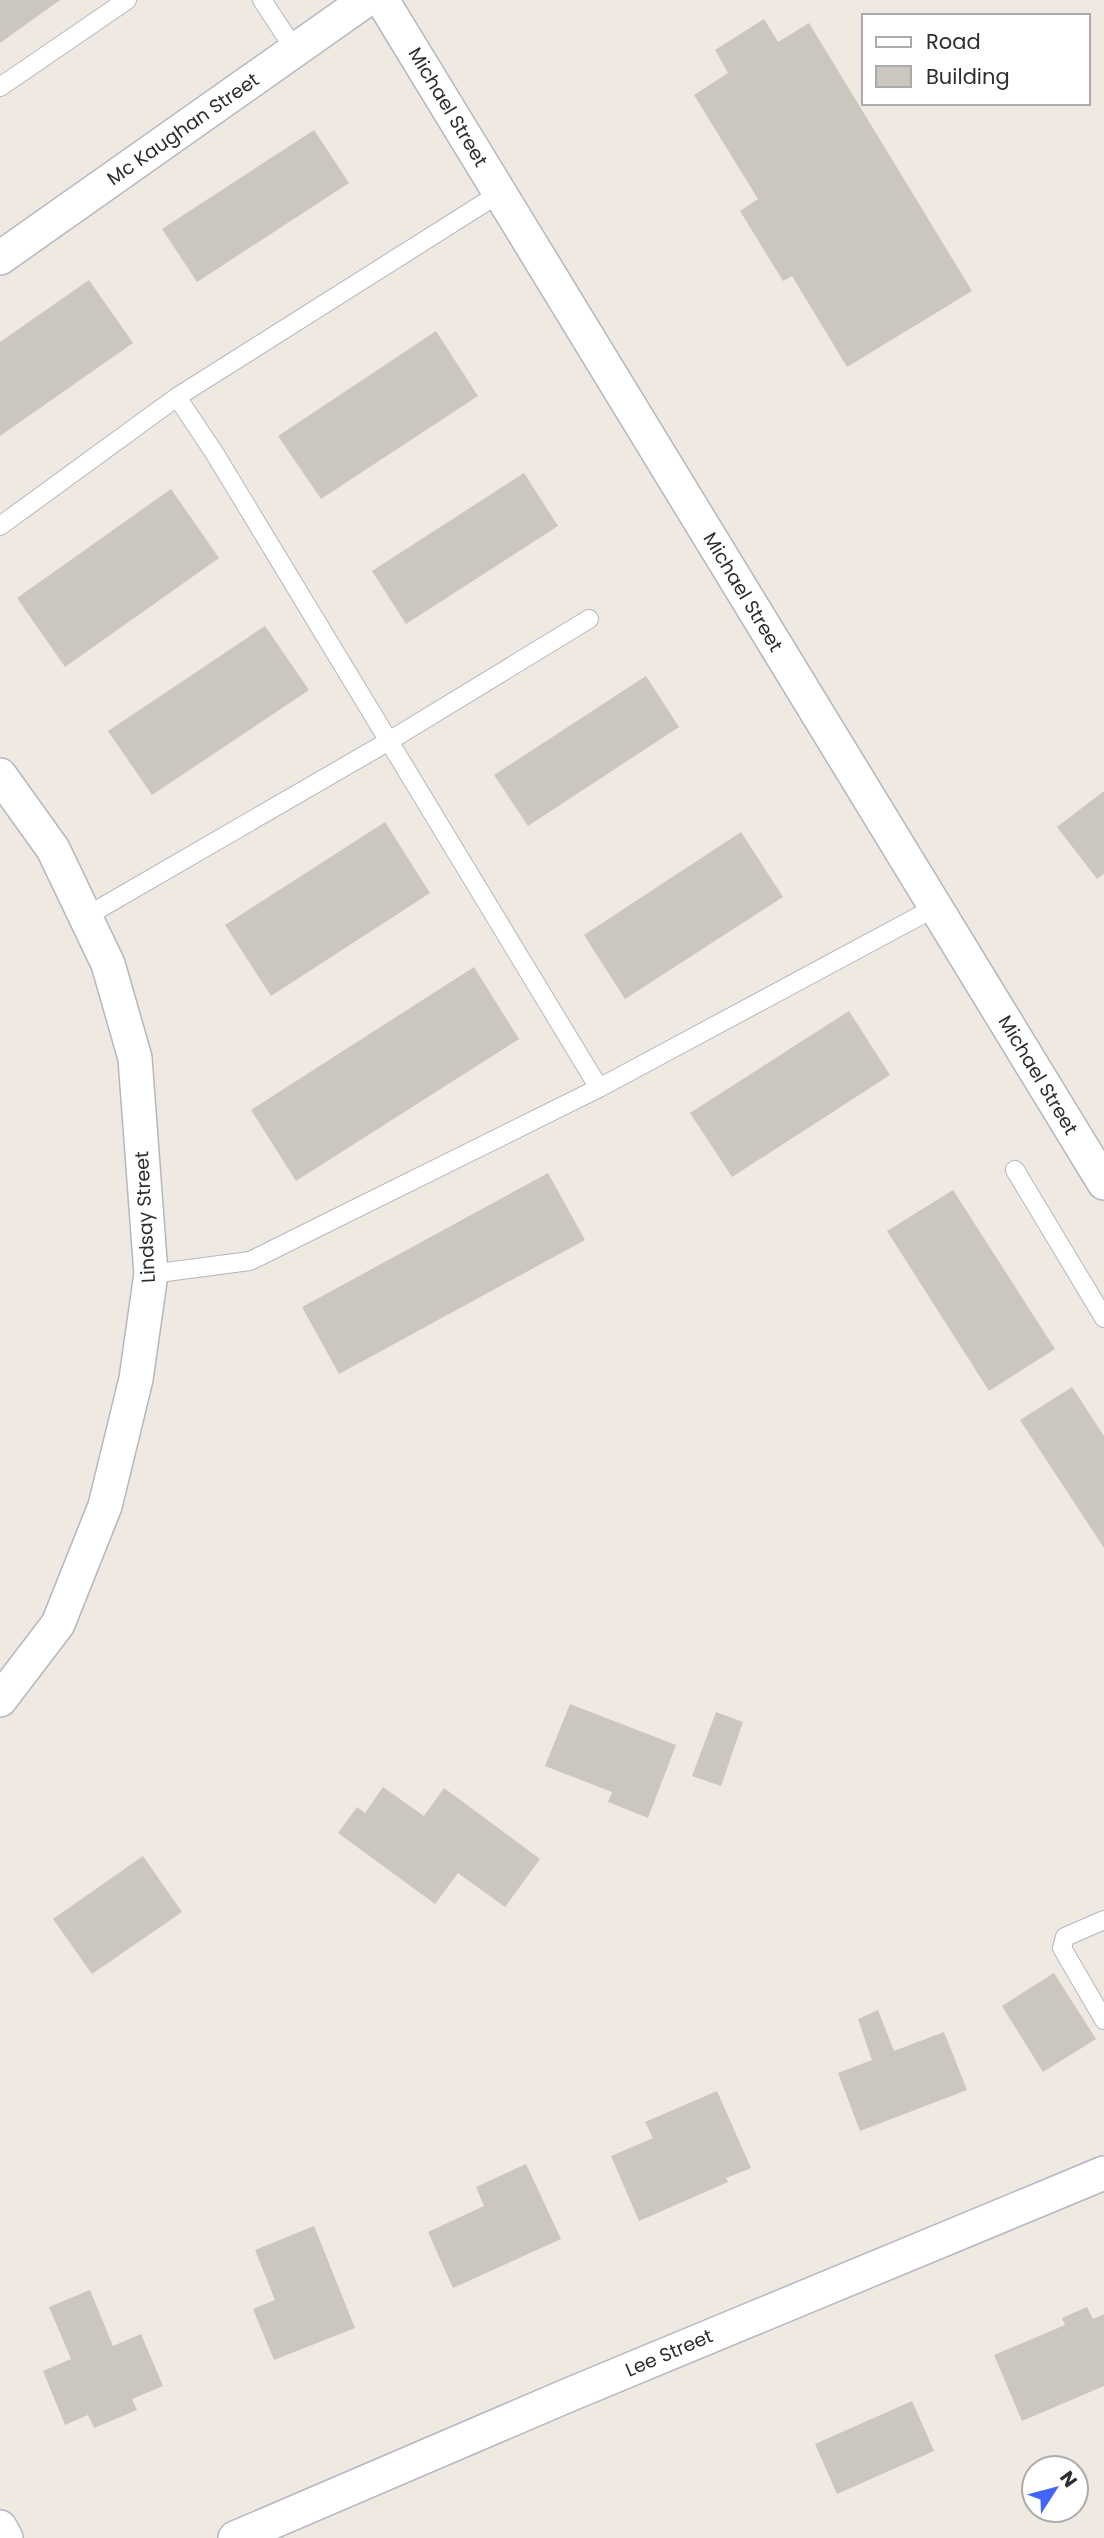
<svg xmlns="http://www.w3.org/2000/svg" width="1104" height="2538" viewBox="0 0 1104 2538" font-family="Poppins,sans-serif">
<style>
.building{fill:#cbc7bf}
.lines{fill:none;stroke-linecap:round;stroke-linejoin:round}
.service-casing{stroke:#b4b7c1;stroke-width:20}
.minor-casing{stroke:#b4b7c1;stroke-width:36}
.service{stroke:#fff;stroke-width:18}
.minor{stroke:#fff;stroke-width:33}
.labels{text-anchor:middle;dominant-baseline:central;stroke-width:6;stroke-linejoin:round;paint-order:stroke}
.street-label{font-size:19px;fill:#2e2e2e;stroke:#fff}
</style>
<rect width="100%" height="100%" fill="#efe9e1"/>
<!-- building -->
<path class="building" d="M0,0h60l-60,43z
M764,19l14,23 31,-19 163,268 -125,76 -55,-91 -9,5 -43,-70 18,-12 -64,-104 34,-22 -13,-23z
M314,130l35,53 -152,99 -35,-53z
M89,280l44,63 -133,93v-94z
M436,331l42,65 -157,103 -43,-63z
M524,473l34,53 -152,98 -34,-53z
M171,489l48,69 -154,109 -48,-69z
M265,626l44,64 -157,105 -44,-64z
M646,676l33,51 -151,99 -34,-51z
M1104,791v83l-7,5 -40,-52z
M385,822l45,71 -159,103 -46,-71z
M741,832l42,65 -158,102 -41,-64z
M474,967l45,72 -223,142 -45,-71z
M849,1011l41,64 -158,102 -42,-64z
M548,1173l37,67 -246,134 -37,-67z
M953,1190l102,159 -66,42 -102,-160z
M1072,1387l32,49v112l-84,-128z
M570,1704l106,41 -28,73 -40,-16 4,-10 -67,-26z
M716,1712l27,10 -22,64 -29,-10z
M383,1787l41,29 20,-28 96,71 -35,48 -47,-34 -23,31 -97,-71 19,-26 8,6z
M143,1856l39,56 -90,62 -39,-55z
M1054,1973l42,66 -53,33 -41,-66z
M878,2010l16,41 50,-19 23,58 -107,41 -22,-58 34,-13 -14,-41z
M717,2091l34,77 -25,10 2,4 -89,39 -28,-65 42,-18 -8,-16z
M526,2164l35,75 -108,49 -25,-56 56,-26 -8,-19z
M314,2226l41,102 -81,32 -21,-51 22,-9 -20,-50z
M90,2290l23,56 28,-12 22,52 -31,13 5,11 -43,18 -6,-13 -23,10 -22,-54 28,-12 -22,-52z
M1087,2307l6,12 11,-5v72l-82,35 -28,-66 71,-30 -3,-7z
M912,2401l22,50 -97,43 -22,-50z"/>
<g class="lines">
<!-- service casing -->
<g class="service-casing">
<path id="service" d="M262,0l33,50
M0,87l127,-87
M177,397l323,-204
M0,526l177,-129 38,57 384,634 337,-181
M85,917l304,-176 200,-122
M1015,1170l89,148
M151,1274l99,-13 349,-173
M1104,1920l-39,17 -3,11 42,72"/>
</g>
<!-- minor casing -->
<g class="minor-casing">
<path id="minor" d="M382,0l722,1183
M0,258l366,-258
M0,775l53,74 55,115 27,94 16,216 -15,105 -31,127 -47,118 -58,76
M0,2527l6,11
M235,2538l336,-144 533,-221"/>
</g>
<!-- service -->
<use href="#service" class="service"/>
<!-- minor -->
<use href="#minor" class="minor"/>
</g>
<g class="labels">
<!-- street labels -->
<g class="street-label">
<text transform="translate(448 107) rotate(59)">Michael Street</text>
<text transform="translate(183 129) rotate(-35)">Mc Kaughan Street</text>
<text transform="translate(743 592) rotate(59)">Michael Street</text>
<text transform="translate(1038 1075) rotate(59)">Michael Street</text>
<text transform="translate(145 1217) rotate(-93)">Lindsay Street</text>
<text transform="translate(669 2353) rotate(-23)">Lee Street</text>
</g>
</g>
<!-- legend -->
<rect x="862" y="14" width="228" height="91" fill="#ffffff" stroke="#ababab" stroke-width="2"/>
<rect x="876" y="37" width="35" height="10" fill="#ffffff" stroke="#ababab" stroke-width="2"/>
<text x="926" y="49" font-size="21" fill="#2e2e2e">Road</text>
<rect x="876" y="66" width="35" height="21" fill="#cbc7bf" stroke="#ababab" stroke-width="2"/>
<text x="926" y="84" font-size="21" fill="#2e2e2e">Building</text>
<!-- north arrow -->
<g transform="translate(1055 2489) rotate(54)"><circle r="33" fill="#ffffff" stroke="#ababab" stroke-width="2"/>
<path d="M0-5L12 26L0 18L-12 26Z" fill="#4264fb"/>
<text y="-10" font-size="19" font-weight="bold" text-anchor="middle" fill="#2e2e2e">N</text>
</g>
</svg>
